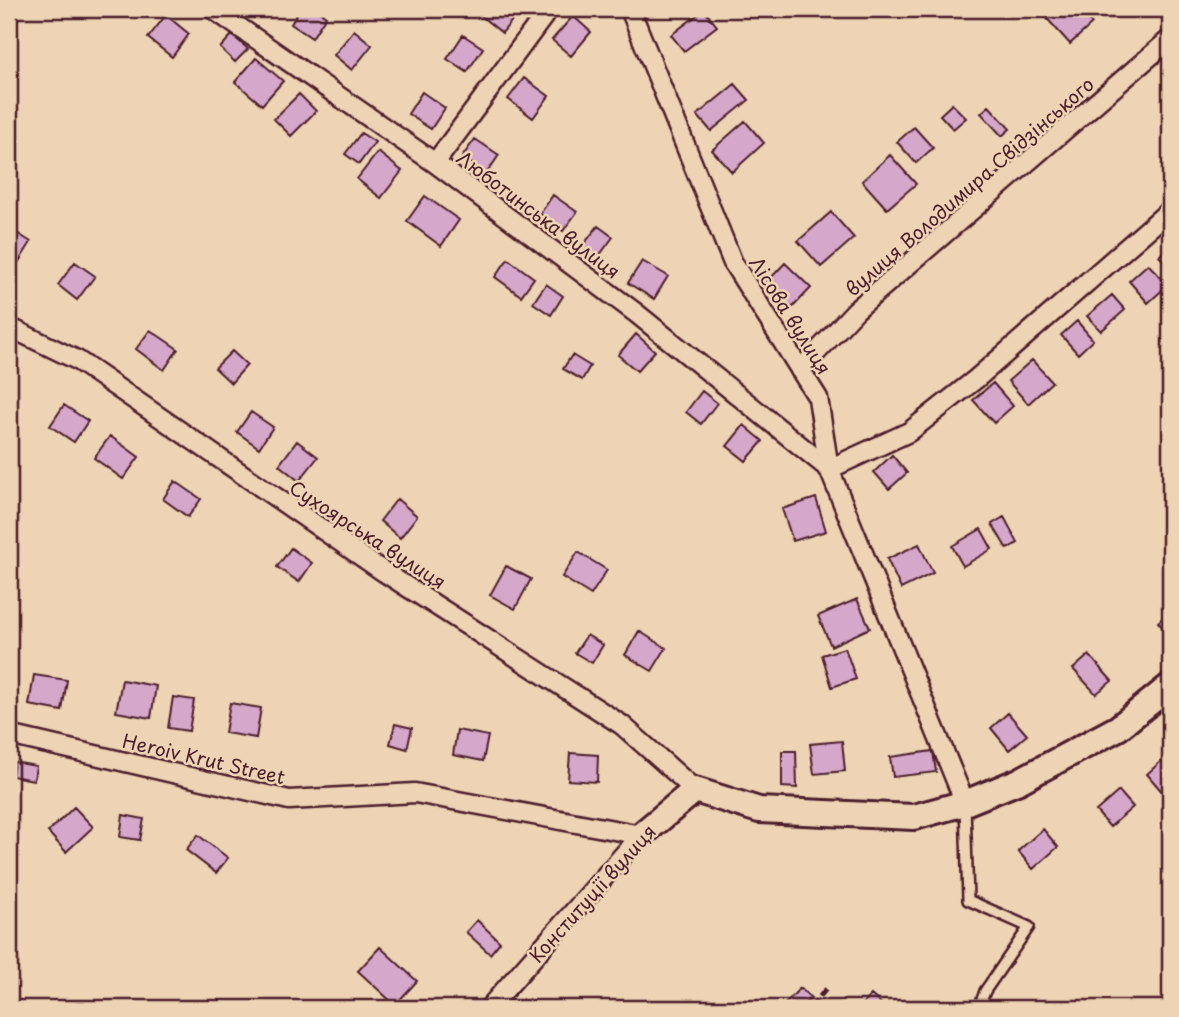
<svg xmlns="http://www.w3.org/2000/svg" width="1179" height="1017" viewBox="0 0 1179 1017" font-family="'Playpen Sans',sans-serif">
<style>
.building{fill:#d5a8cb;stroke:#4a1f2b;stroke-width:2}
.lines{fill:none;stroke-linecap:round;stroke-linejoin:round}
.lane-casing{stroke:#4a1f2b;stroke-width:14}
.street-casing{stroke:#4a1f2b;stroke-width:23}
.secondary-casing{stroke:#4a1f2b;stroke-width:30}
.lane{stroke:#eed4b5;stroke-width:9}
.street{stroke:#eed4b5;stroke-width:18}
.secondary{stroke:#eed4b5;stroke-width:24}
.rail{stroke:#4a1f2b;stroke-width:5;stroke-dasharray:10 5;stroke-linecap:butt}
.labels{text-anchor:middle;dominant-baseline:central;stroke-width:5;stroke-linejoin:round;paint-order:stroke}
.street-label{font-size:19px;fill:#4a1f2b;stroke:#eed4b5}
</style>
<rect width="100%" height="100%" fill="#eed4b5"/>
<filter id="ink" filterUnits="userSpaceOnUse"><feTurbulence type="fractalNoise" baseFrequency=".0143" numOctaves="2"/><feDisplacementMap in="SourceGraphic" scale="14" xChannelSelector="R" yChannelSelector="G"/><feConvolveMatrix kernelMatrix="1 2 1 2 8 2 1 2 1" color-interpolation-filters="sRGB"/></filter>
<g filter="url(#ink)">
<!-- building -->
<path class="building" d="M300,9h15l11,7 -14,22 -21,-14z
M487,9h34l-19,24 -21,-17z
M1049,9h30l13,15 -22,20 -27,-30z
M704,10l13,16 -33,25 -13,-16z
M166,15l23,19 -17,23 -24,-19z
M573,16l18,16 -20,24 -19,-16z
M354,30l18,15 -20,25 -18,-15z
M232,35l16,14 -13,13 -15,-14z
M463,35l20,13 -16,24 -20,-13z
M256,58l27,23 -21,24 -27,-23z
M524,78l25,18 -16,22 -25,-19z
M735,84l14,16 -38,31 -14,-16z
M422,92l23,16 -14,21 -23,-15z
M299,94l17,17 -25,25 -17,-17z
M952,104l14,14 -13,11 -13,-14z
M989,106l21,23 -8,7 -21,-23z
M745,121l19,22 -32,29 -20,-22z
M914,127l19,21 -17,15 -19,-21z
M361,133l14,9 -16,22 -14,-10z
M475,139l24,16 -13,19 -24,-17z
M378,152l24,19 -21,27 -24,-19z
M890,155l26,29 -29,25 -25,-28z
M553,195l24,17 -14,19 -23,-17z
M425,196l34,24 -18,26 -34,-25z
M831,212l23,26 -33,29 -23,-26z
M598,226l15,11 -17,23 -15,-12z
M9,228l22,14 -13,21 -9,-6z
M1170,246v22l-11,-12z
M508,259l26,19 -13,18 -26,-19z
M642,261l26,15 -14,23 -26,-16z
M75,262l20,14 -18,24 -19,-15z
M785,263l26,25 -19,20 -26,-25z
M1148,264l20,21 -20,18 -19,-22z
M546,284l17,12 -12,19 -18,-12z
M1112,295l13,15 -24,21 -14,-15z
M1077,321l16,19 -15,14 -17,-19z
M150,330l28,19 -14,21 -28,-21z
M636,334l19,17 -18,20 -19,-16z
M232,351l15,14 -16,18 -16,-15z
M572,355l18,11 -8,14 -19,-11z
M1032,360l20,22 -24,22 -20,-23z
M993,383l20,23 -19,17 -21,-23z
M702,391l15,12 -16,21 -15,-12z
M64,405l24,16 -14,21 -24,-16z
M251,412l22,15 -14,21 -22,-16z
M744,425l19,16 -17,20 -19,-15z
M110,436l29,21 -16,22 -29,-21z
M297,441l21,16 -19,24 -20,-16z
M892,455l15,18 -18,16 -15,-17z
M175,481l26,18 -13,18 -25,-18z
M816,498l10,33 -33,10 -11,-32z
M397,499l20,17 -17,22 -20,-17z
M1004,517l14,26 -11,6 -15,-25z
M981,529l11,20 -29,17 -11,-20z
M919,544l14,29 -32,16 -14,-30z
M291,548l21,15 -13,19 -22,-15z
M578,552l29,18 -16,25 -29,-18z
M506,566l25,13 -16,30 -25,-14z
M857,599l13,29 -39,18 -13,-30z
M1170,611v25l-12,-14z
M639,631l27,17 -14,23 -27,-16z
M587,635l16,10 -11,18 -17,-10z
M845,648l11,31 -24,8 -10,-32z
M1089,655l23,26 -16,13 -23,-25z
M34,675l33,5 -5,31 -33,-6z
M122,680l34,6 -5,32 -35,-6z
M173,697l21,3 -5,31 -21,-3z
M230,703l31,5 -5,30 -31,-5z
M1008,713l19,22 -18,15 -18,-22z
M395,724l17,4 -5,21 -17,-5z
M457,730l31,6 -5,25 -30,-6z
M842,741l3,30 -31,3 -4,-30z
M782,751h14l1,37 -15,-1z
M933,751l3,21 -43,5 -3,-20z
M570,753l28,2 -1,27 -29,-2z
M1170,753v35l-6,6 -17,-20z
M14,762l22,4 -2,14 -22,-4z
M1119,791l14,16 -23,20 -14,-16z
M74,807l19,20 -27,25 -18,-20z
M123,815l21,4 -4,21 -20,-3z
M1043,829l15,18 -25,22 -15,-18z
M198,835l30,23 -12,15 -30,-23z
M477,920l23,22 -10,12 -24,-22z
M380,947l37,34 -22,24 -37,-34z
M800,988l11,10 -10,10h-20z
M871,995l15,13h-27z"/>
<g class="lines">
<!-- lane casing -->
<g class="lane-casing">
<path id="lane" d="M965,805l3,95 61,27 -44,64 -6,17"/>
</g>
<!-- street casing -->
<g class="street-casing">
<path id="street" d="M213,9l222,154 201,150 193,156 80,-37 67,-53 194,-169
M630,9l103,254 85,135 11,71 136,334
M435,163l114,-154
M9,327l68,33 307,212 238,153 73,65
M800,370l56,-60 314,-271
M9,735l280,65 126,-7 226,42
M489,1008l152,-173"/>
</g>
<!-- secondary casing -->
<g class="secondary-casing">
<path id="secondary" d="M641,835l54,-45 64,20 155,7 51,-14 54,-22 99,-53 52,-42"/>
</g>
<!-- lane -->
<use href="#lane" class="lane"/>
<!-- street -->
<use href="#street" class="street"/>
<!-- secondary -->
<use href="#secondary" class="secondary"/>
<!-- rail -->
<path class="rail" d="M810,1008l17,-20"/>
</g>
</g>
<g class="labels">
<!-- street labels -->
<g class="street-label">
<text transform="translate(969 186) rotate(-41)">вулиця Володимира Свідзінського</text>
<text transform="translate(539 214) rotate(37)">Люботинська вулиця</text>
<text transform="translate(791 315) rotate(58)">Лісова вулиця</text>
<text transform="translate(368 534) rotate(33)">Сухоярська вулиця</text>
<text transform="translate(204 758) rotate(13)">Heroiv Krut Street</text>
<text transform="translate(592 893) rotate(-48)">Конституції вулиця</text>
</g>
</g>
<!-- margin -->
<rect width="1179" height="1017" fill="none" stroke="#eed4b5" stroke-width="35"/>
<rect x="18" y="18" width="1144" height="982" fill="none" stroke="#4a1f2b" stroke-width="2.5" filter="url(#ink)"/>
</svg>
